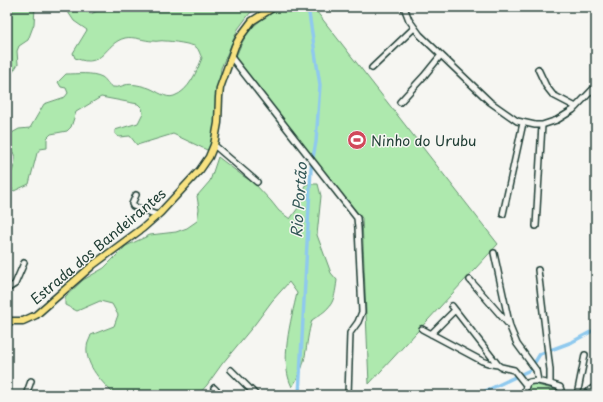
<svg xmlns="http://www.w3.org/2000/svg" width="603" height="402" viewBox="0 0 603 402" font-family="'Playpen Sans',sans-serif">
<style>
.green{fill:#aee9ae;stroke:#669371}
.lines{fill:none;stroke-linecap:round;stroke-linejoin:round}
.canal{stroke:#8fc9ee;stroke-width:3.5}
.minor-casing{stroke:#1f3d34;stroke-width:8}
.major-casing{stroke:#1f3d34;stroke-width:9}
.minor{stroke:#f6f6f2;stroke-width:5}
.major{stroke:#f8e281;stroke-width:6}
.labels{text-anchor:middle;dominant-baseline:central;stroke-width:3;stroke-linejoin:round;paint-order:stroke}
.poi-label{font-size:14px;fill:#1f3d34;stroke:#f6f6f2;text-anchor:start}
.street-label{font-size:14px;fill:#1f3d34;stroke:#f6f6f2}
.water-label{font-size:15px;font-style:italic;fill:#355959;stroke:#f6f6f2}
</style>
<rect width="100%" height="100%" fill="#f6f6f2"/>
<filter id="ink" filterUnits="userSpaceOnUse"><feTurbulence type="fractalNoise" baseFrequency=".025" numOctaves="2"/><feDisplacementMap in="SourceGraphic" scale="8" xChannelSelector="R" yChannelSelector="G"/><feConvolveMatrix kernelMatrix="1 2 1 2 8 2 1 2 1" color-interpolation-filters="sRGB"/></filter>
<g filter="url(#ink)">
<!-- green -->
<path class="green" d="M7,7h28l-1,17 -6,16 -9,6 -2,5 1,13 -7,11 -4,2z
M71,7h7l13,7 10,-5 2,-2h159l-12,6 -12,16 -17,39 -7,71 -2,8 -5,3 -34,-16 -36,11 -7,-9 -11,1 -4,-3v-4l23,-7 5,-10 -1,-5 -4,-4 -37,-7 -25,15 -5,15 -4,4 -16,3 -4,4v10l-7,1 -3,4 -8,31 -15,7c-14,-12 7,-23 -1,-39l-6,-2v-17l3,1 9,-5 11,-1 14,-24 21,-7 3,-4 -2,-5 -5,-1 -3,-5 8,-8c12,0 26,-2 36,3 5,3 6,9 11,10 5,1 8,-1 12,-2 6,-2 18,1 24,3 8,3 17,11 25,8 15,-5 23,-25 28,-38 -2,-3 -3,-9 -6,-11 -4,-3 -25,-6 -31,-6 -4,-1 -8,1 -12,0 -8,0 -20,-5 -28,-3 -21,5 -21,32 -50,20l-2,-5 14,-23 -13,-9 -6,-9z
M282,7h31l185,237 -129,140 -7,-166 -128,-156c12,-33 19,-38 48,-55z
M218,157l25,19 11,7 17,18 8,10 11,8 8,-11 1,-13 7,-11h12l3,12 -4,39 14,38 6,7c-3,24 -5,27 -25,40 -8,26 -3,43 -20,67 -13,-25 -1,-67 5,-94l-8,-11 -17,19 -17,23 -33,40 -15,21 -9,10h-83c-12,-12 -30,-29 -28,-48 0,-4 3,-8 4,-12l23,-9 4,-11 -6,-11 -12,-3 -23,10 -12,-6v-8l18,-17 21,-12 22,-22 24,-11 26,-3 11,-4 10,-7 2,-12 -2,-13 13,-15z
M530,383l29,8 -1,4h-30z"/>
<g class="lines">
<!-- canal -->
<path class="canal" d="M299,395l12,-227 5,-26 4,-57 -12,-78
M477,395l53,-25 10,-16 32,-12 24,-13"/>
<!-- minor casing -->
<g class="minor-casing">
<path id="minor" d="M404,7l5,13 11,15 70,67 27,19 18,4h7l15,-5 16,-10 23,-24
M231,57l126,161 1,10 4,84 -4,10 -8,11 -2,62
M372,68l42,-40
M538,69l8,17 7,9 23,12
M400,102l24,-26 17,-21
M214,145l43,37
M136,195l-4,9 1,2 24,9
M503,214l20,-91
M536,226l6,-101
M494,253l16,74 7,17 19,26 2,11
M538,270l12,100v14
M470,280l40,46
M7,289l8,-5 9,-21
M452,306l46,59 3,2 13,3 12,15
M422,329l60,32 9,3 7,1
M431,334l24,-24
M231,370l25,25
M214,388l7,7
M26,395l5,-14
M524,395c1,-4 1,-10 4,-12 5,-5 26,2 32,4l1,3v5
M577,395l8,-40
M586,395l4,-5 6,-4"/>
</g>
<!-- major casing -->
<g class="major-casing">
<path id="major" d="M7,321h16l13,-6 57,-50 50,-37 17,-15 40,-43 9,-13 5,-12 4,-22 1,-26 1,-9 15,-42 5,-9 12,-16 22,-14"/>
</g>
<!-- minor -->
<use href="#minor" class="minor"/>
<!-- major -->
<use href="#major" class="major"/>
</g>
</g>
<!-- icons -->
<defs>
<g id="stadium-disc" transform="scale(1)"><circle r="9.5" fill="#d1495b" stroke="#f6f6f2"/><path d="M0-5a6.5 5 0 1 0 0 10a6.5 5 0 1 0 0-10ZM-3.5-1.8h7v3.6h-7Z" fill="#fff"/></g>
</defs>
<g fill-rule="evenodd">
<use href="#stadium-disc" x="357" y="140"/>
</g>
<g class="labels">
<!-- poi labels -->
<g class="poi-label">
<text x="371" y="140">Ninho do Urubu</text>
</g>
<!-- street labels -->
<g class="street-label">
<text transform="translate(98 246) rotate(-40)">Estrada dos Bandeirantes</text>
</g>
<!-- water labels -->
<g class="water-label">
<text transform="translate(298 200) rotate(-86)">Rio Portão</text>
</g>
</g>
<!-- margin -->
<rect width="603" height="402" fill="none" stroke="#f6f6f2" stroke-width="24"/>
<rect x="12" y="12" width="579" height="378" fill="none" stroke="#1f3d34" stroke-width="1.5" filter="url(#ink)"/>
</svg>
